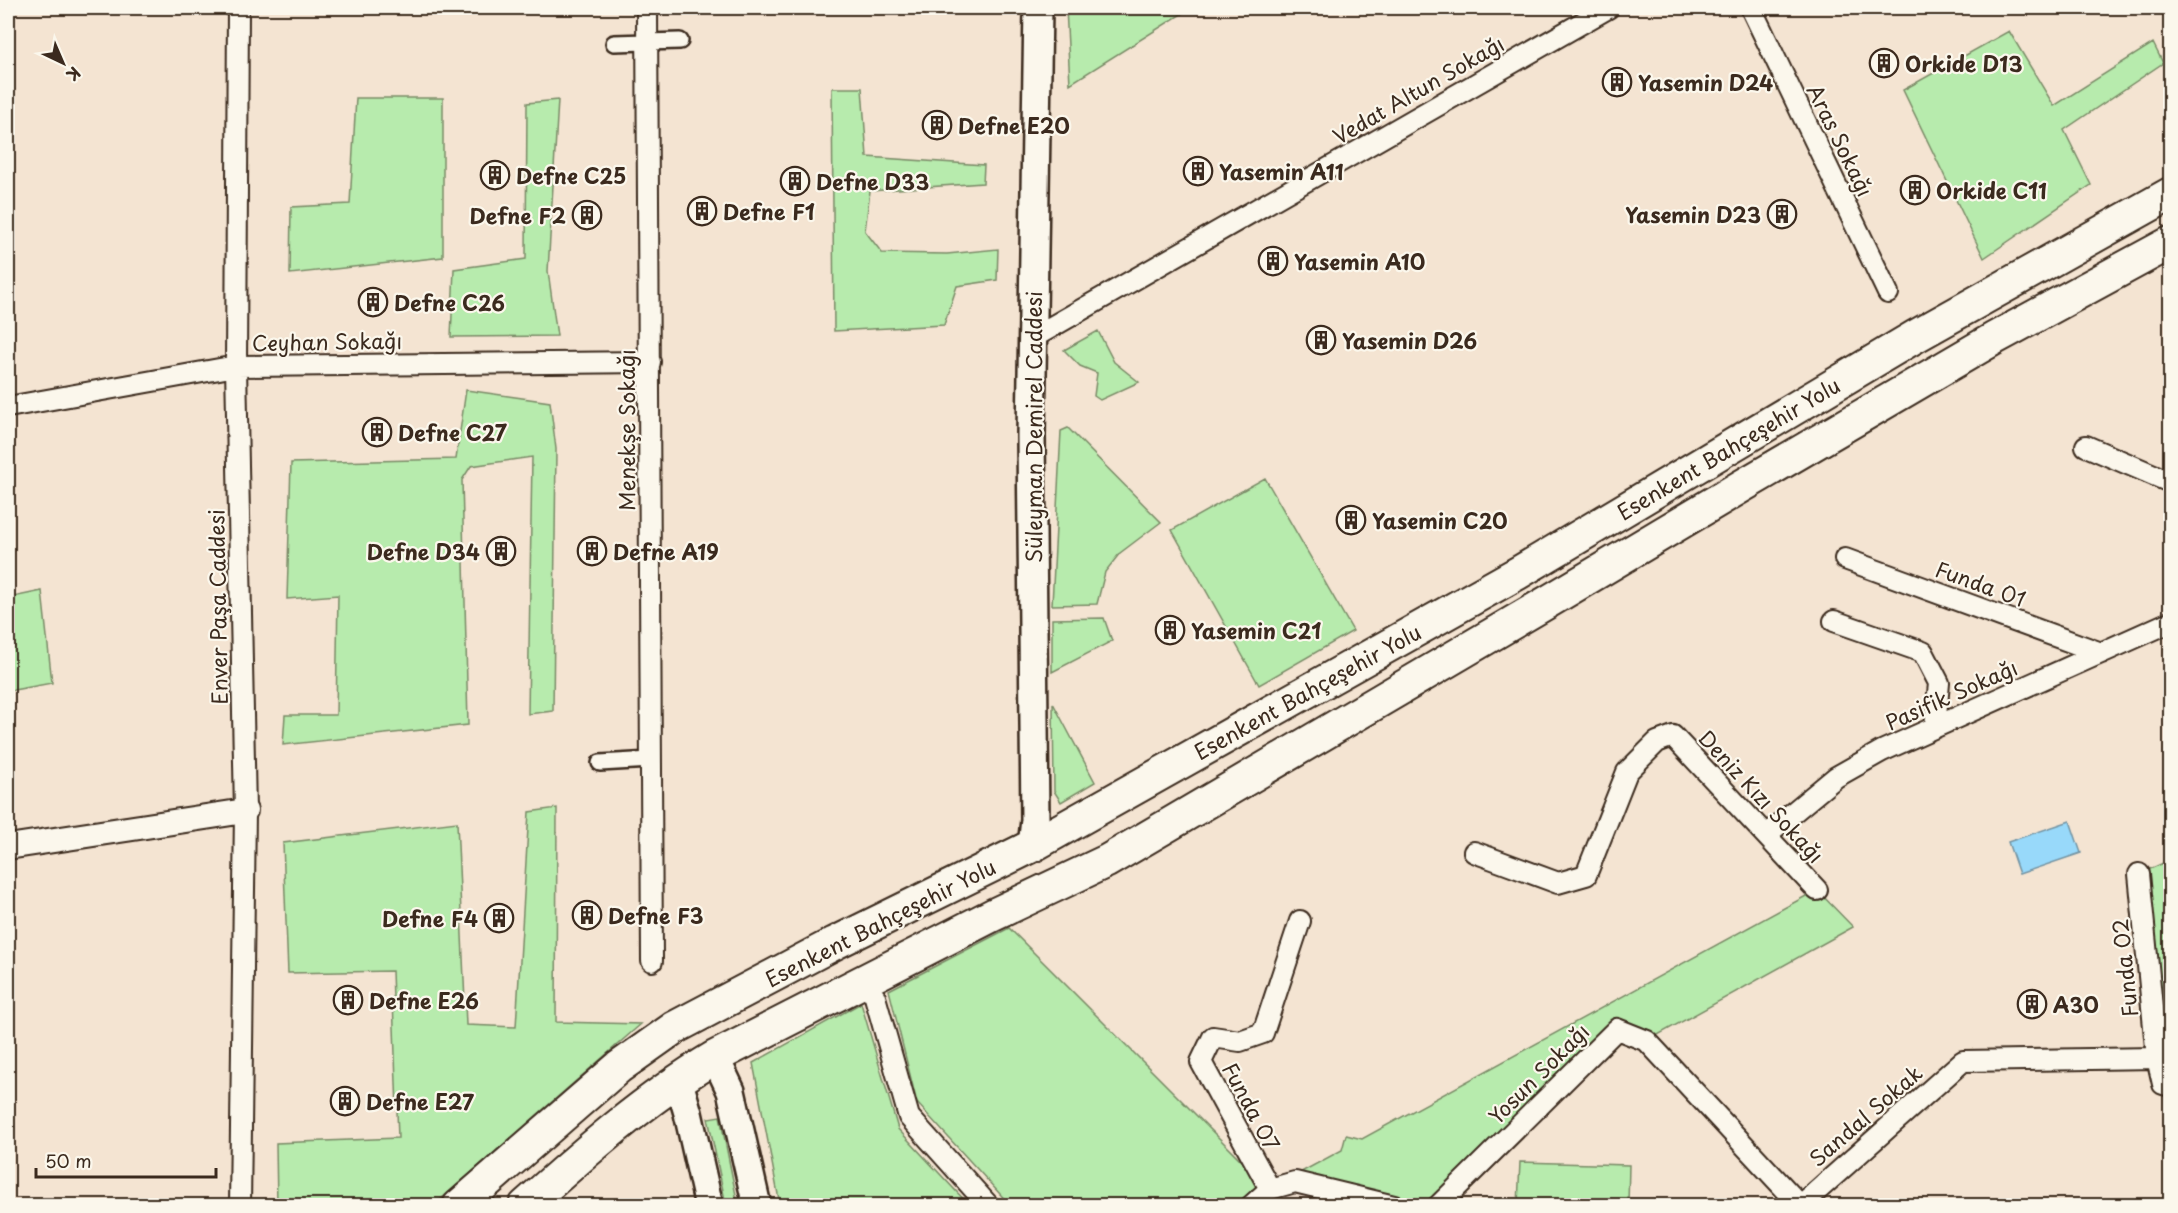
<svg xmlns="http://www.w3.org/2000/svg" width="2178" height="1213" viewBox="0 0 2178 1213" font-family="'Playpen Sans',sans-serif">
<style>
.green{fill:#b7ebad;stroke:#798a66;stroke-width:1.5}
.water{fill:#98d9fa;stroke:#7393a2;stroke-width:1.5}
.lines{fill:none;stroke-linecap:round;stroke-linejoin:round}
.pedestrian-casing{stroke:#3b2a1e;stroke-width:20}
.minor-casing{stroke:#3b2a1e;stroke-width:24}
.tertiary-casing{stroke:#3b2a1e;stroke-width:28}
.secondary-casing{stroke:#3b2a1e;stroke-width:32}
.primary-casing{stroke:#3b2a1e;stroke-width:36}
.pedestrian{stroke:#fbf7ec;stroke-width:15}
.minor{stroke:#fbf7ec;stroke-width:20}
.tertiary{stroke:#fbf7ec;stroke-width:24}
.secondary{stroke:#fbf7ec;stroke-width:27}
.primary{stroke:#fbf7ec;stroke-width:32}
.labels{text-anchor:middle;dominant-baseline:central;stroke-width:4.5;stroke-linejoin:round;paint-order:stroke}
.poi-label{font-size:21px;font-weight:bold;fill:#3b2a1e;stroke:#fbf7ec;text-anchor:start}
.street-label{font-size:21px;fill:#3b2a1e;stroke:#fbf7ec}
</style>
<rect width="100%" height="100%" fill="#f4e4d2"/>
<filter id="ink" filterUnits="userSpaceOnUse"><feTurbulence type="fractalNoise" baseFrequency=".0167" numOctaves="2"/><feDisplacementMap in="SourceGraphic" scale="12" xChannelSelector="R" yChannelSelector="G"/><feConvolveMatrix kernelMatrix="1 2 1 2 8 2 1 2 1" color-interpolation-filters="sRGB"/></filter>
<g filter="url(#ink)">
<!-- green -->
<path class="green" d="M1066,8h125l-121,76z
M2009,31l45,75 99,-63 10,20 -99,67 27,55 -107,73 -81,-168z
M832,88h30l5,69 117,8 -1,18 -113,8 -5,40 17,22 65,1 51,-5 -1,31 -40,6 -13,39 -110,6z
M356,98h87v159l-153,17 1,-67 59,-3z
M558,100l-10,171 9,65 -106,1 3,-68 72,-10 1,-156z
M1098,331l16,31 25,20 -39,18 -6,-4 3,-23 -17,-7 -16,-16z
M466,390l84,12 6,47 -3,262 -25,3 4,-257 -61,9 -9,14 6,245 -185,20 2,-30h51l2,-120 -51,4 4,-136 165,-4z
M1068,428l93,94 -41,31 -15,19 -8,32 -45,1 9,-174z
M1265,478l88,153 -94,54 -87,-155z
M42,591l10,92 -44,8v-93z
M1104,618l8,23 -60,31v-53z
M1053,703l42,79 -34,20 -7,-11z
M557,808l-1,214 85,2 -207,181h-157l-1,-62 122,-5 -6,-167 -104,2 -5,-130 174,-21 9,203 50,2 13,-215z
M2170,860v226l-31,-212z
M1817,890l36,37 -206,114 -30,-12 -179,176h-67l-76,-23 -49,23h-236l-93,-102 -28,-113 120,-62 261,261 72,-39 4,-15 16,4z
M861,1003l37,126 71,76h-189l-27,-142z
M720,1116l18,89h-12l-18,-87z
M1520,1162l109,3 -1,40h-110z"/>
<!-- water -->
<path class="water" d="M8,204l5,100h-5z
M2070,821l11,32 -62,21 -11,-32z"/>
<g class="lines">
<!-- pedestrian casing -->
<g class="pedestrian-casing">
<path id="pedestrian" d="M614,43l66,-2
M600,763l51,-3"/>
</g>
<!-- minor casing -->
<g class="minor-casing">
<path id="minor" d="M238,8l-2,358 9,445 -5,395
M647,8l5,953
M1751,8l137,285
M1034,337l574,-329
M8,407l228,-41 414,-4
M2086,446l84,36
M1845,559l256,94
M1834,621l89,31 16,31 -4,44
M1766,835l70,-58 46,-26 288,-129
M1474,852l84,31 28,-8 41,-103 30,-30 16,-6 144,154
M2139,874l18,184 6,26 7,2
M875,997l34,120 80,89
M1270,1189l-69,-127 12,-25 27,4 23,-8 37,-112
M1251,1206l19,-17 25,-7 99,24
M1438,1206l179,-177 30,12 153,164
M1800,1206l163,-145 194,-3"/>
</g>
<!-- tertiary casing -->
<g class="tertiary-casing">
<path id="tertiary" d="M8,847l237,-36"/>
</g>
<!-- secondary casing -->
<g class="secondary-casing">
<path id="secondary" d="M1032,846l3,-26 -4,-384 7,-428
M715,1057l16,34 26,115
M678,1079l10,34 21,93"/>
</g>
<!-- primary casing -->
<g class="primary-casing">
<path id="primary" d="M459,1206l160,-139 55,-39 161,-85 197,-97 48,-27 438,-246 398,-237 254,-142
M525,1206c60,-54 120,-107 190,-149l278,-142 114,-54 444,-261 191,-114 253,-148 175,-95"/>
</g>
<!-- pedestrian -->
<use href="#pedestrian" class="pedestrian"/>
<!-- minor -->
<use href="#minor" class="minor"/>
<!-- tertiary -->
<use href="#tertiary" class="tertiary"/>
<!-- secondary -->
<use href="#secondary" class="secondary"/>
<!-- primary -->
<use href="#primary" class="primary"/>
</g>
</g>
<!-- icons -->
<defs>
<g id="building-ring" transform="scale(1.5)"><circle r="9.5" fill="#fbf7ec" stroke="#3b2a1e" stroke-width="1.5"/><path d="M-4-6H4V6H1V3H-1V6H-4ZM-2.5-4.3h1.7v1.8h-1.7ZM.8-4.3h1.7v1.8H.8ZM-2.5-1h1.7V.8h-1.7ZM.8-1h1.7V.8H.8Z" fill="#3b2a1e"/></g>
</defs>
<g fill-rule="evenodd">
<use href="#building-ring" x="1884" y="63"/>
<use href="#building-ring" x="1617" y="82"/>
<use href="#building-ring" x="937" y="125"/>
<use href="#building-ring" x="1198" y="171"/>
<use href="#building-ring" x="495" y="175"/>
<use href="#building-ring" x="795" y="181"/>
<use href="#building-ring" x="1915" y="190"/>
<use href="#building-ring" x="702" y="211"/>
<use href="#building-ring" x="1782" y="214"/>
<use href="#building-ring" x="587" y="215"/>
<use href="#building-ring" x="1273" y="261"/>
<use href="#building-ring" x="373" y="302"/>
<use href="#building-ring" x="1321" y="340"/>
<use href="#building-ring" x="377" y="432"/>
<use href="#building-ring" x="1351" y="520"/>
<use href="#building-ring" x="501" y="551"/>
<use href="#building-ring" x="592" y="551"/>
<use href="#building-ring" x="1170" y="630"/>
<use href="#building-ring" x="587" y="915"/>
<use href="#building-ring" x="499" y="918"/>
<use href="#building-ring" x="348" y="1000"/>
<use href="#building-ring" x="2032" y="1004"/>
<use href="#building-ring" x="345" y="1101"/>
</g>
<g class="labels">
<!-- poi labels -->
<g class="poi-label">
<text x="1905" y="63">Orkide D13</text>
<text x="1638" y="82">Yasemin D24</text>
<text x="958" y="125">Defne E20</text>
<text x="1219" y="171">Yasemin A11</text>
<text x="516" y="175">Defne C25</text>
<text x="816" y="181">Defne D33</text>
<text x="1936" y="190">Orkide C11</text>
<text x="723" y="211">Defne F1</text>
<text x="1761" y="214" text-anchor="end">Yasemin D23</text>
<text x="566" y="215" text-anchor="end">Defne F2</text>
<text x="1294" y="261">Yasemin A10</text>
<text x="394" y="302">Defne C26</text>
<text x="1342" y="340">Yasemin D26</text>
<text x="398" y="432">Defne C27</text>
<text x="1372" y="520">Yasemin C20</text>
<text x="480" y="551" text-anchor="end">Defne D34</text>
<text x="613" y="551">Defne A19</text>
<text x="1191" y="630">Yasemin C21</text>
<text x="608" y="915">Defne F3</text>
<text x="478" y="918" text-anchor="end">Defne F4</text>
<text x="369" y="1000">Defne E26</text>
<text x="2053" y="1004">A30</text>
<text x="366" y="1101">Defne E27</text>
</g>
<!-- street labels -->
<g class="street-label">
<text transform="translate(1418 89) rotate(-30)">Vedat Altun Sokağı</text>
<text transform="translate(1841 140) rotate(64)">Aras Sokağı</text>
<text transform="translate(327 341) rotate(-1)">Ceyhan Sokağı</text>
<text transform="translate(1033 427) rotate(-90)">Süleyman Demirel Caddesi</text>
<text transform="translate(626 430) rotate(-90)">Menekşe Sokağı</text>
<text transform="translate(1728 448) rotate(-31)">Esenkent Bahçeşehir Yolu</text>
<text transform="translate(1981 583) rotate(20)">Funda 01</text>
<text transform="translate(217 607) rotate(-91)">Enver Paşa Caddesi</text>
<text transform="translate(1307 691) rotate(-29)">Esenkent Bahçeşehir Yolu</text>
<text transform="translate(1951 694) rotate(-24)">Pasifik Sokağı</text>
<text transform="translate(1762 796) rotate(47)">Deniz Kızı Sokağı</text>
<text transform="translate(880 922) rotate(-27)">Esenkent Bahçeşehir Yolu</text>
<text transform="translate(2124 968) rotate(-96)">Funda 02</text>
<text transform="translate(1538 1073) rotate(-45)">Yosun Sokağı</text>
<text transform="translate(1252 1106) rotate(62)">Funda 07</text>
<text transform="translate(1865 1115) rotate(-41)">Sandal Sokak</text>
</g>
</g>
<!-- margin -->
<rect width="2178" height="1213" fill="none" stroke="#fbf7ec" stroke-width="30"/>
<rect x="15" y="15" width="2148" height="1183" fill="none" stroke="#3b2a1e" stroke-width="2" filter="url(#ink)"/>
<!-- north arrow -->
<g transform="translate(63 63) rotate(136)" stroke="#fbf7ec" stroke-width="4.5" paint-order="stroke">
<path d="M0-4.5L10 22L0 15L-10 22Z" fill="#3b2a1e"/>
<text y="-9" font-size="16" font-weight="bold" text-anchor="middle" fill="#3b2a1e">K</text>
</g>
<!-- scale -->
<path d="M36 1168v9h180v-9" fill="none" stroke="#3b2a1e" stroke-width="3"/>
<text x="45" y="1168" font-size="18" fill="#3b2a1e" stroke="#fbf7ec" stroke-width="4.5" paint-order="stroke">50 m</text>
</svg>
